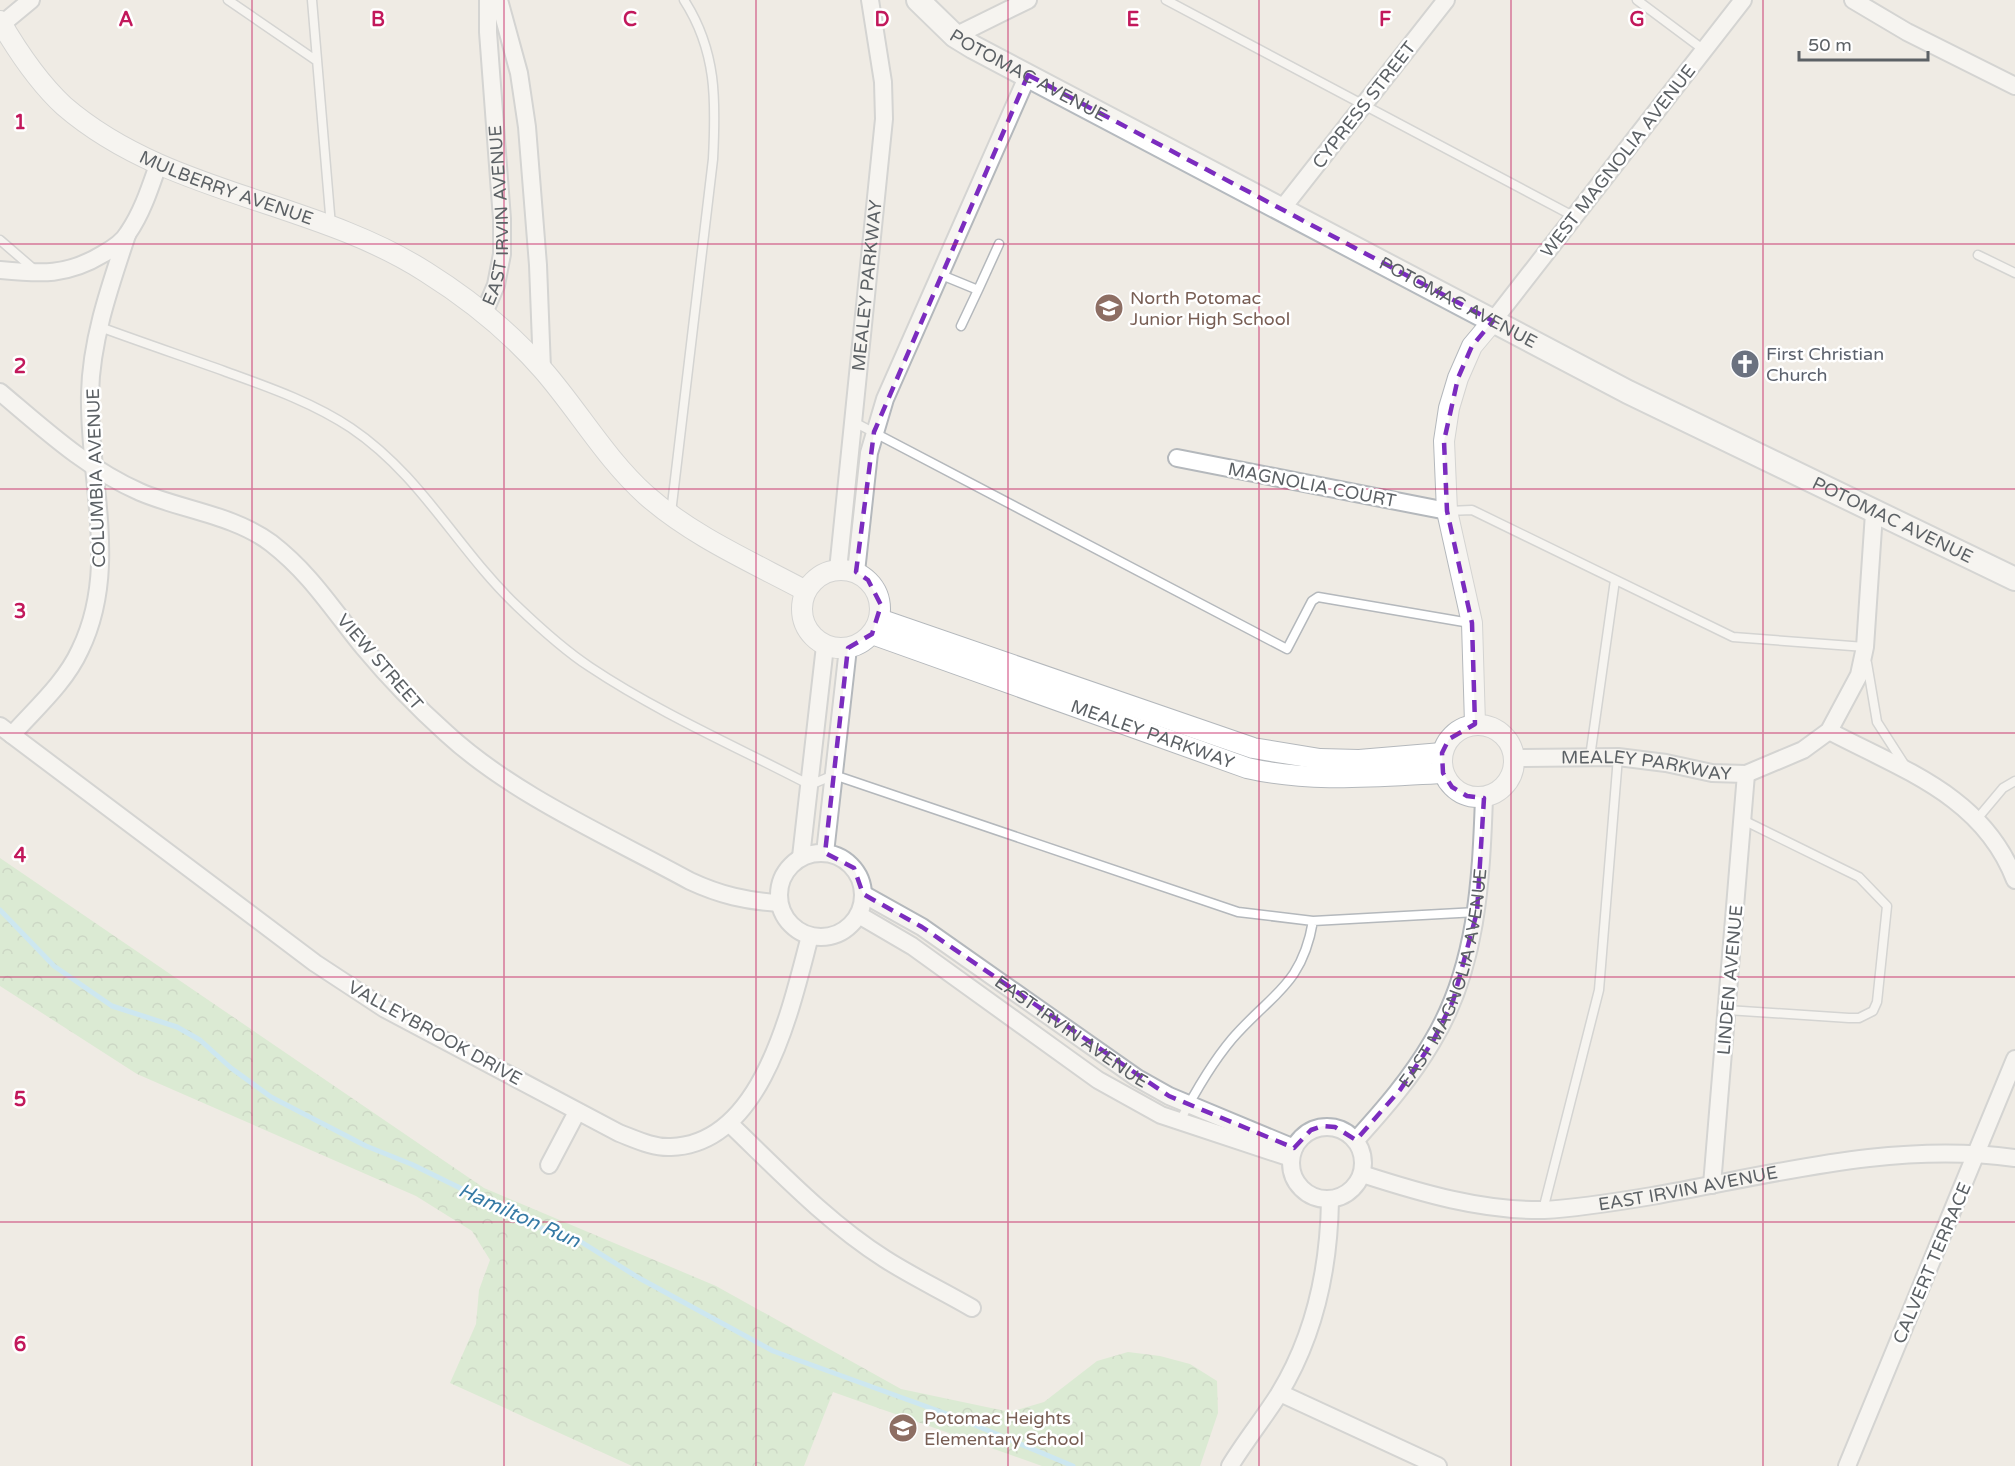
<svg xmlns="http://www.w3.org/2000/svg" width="2015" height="1466" viewBox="0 0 2015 1466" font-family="'Varela Round',sans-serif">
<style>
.forest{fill:url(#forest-crowns)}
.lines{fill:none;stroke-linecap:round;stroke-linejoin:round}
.stream{stroke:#a4e3ff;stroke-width:5}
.service-casing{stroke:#b4b8bc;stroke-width:11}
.minor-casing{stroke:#b4b8bc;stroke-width:20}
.tertiary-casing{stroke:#b4b8bc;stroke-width:22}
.secondary-casing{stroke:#b5babf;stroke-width:26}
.service{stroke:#fff;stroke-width:8}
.minor{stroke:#fff;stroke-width:16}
.tertiary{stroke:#fff;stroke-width:20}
.secondary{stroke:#fff;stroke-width:22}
.marked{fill:none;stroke:#7b2cbf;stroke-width:4.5;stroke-dasharray:12 8;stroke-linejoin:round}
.grid{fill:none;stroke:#c2185b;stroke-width:1.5;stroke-opacity:0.55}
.labels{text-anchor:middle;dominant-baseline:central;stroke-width:5;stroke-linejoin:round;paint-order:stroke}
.street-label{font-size:18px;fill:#5c6165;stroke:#fff}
.education-label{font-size:18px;fill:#785e54;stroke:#fff;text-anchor:start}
.worship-label{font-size:18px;fill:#5b616d;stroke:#fff;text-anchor:start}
.water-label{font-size:20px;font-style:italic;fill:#367aa5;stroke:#fff}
.grid-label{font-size:20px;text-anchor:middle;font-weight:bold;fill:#c2185b;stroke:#fff;stroke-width:5;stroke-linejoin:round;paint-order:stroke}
</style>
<defs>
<pattern id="forest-crowns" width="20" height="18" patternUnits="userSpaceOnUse" patternTransform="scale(1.5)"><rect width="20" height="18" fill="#c4e8bf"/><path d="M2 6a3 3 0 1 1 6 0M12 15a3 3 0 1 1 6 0" fill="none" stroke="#a2bf9f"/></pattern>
</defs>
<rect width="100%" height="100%" fill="#efebe4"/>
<!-- forest -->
<path class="forest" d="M0,858l484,330 232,98 185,103 109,23 34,-10 53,-41 31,-9 32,4 30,8 27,17 1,32 -18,53h-158l-209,-74 -29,74h-172l-182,-83 26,-59 3,-34 11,-30 -18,-29 -56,-35 -279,-122 -137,-88z"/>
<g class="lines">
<!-- stream -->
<path class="stream" d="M0,910l54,56 58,40 65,21 23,13 31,28 40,29 95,49 45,18 135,66 24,5 69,43 134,73 185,67 115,48"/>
<!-- service casing -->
<g class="service-casing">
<path id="service" d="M228,0l89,61
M312,0l19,226
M1166,0l409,217
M1637,0l67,50
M0,240l36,31
M1978,255l37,18
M939,274l39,16 21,-46
M961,326l17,-36
M100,327c41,15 82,29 124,44 44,16 88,31 127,57 71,48 106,121 166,178 23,22 47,44 73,61 69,46 147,80 220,118l24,-10 404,137 75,9 164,-9
M852,421l435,228 25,-48 6,-4 152,26
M1448,511l24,-1 261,127 132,10v3
M671,513l42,-354c3,-58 4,-108 -29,-159
M1867,663l10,59 27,42
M1590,757l25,-177
M1977,819l26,-31 12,-7
M1727,1010l122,8h10l14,-7 4,-9 10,-96 -28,-29 -116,-57
M1180,1121c15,-29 31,-57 52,-82 39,-45 70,-53 81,-118
M1543,1210l56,-220 19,-233"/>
</g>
<!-- minor casing -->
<g class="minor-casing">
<g id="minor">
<path d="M499,0l20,73 8,54 11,138 4,104"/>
<path d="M1853,0l54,32 108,54"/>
<path d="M2,24l29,-24"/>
<path d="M955,36l73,-36"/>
<path d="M1281,210l165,-210"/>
<path d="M0,270c41,4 67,6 103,-16 9,-5 20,-12 25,-21 14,-20 22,-45 30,-68"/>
<path id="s1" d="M484,313l12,-28 6,-31v-35l-14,-187v-32"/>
<path d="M1493,321l250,-321"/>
<path d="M0,392c44,37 87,77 140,100 42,18 94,23 131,51 40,31 61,66 93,105 25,30 53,59 82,85 67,62 164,104 244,148 30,14 56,20 89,22"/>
<path d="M1177,458l270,53"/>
<path id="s2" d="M838,570l46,-451 -1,-37 -13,-82"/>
<path d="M856,572l13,-119 16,-54 143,-324"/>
<path d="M0,726l315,237 70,46 234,124c16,6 34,15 52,14 92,-3 120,-140 139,-211"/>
<path d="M1829,731c74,39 154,65 186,149"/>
<path d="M12,735c23,-26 53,-52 68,-85 40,-82 8,-169 10,-256 1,-54 20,-108 37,-159"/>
<path id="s3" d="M1515,758l103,-1 48,6 46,10 34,1 57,-24 26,-19 30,-56 6,-28 9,-134"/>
<circle cx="821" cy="895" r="42"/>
<path d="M825,853l23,-205"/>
<path d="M801,857l24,-211"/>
<path id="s4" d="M863,894l59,33 215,151 32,18 125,52"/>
<path d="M859,915l53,31 186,134 63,35 130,43"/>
<path d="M730,1124c49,47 97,98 155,135 28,18 58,32 87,49"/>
<circle cx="1327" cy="1163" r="36"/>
<path id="s5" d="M1356,1140c28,-31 55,-62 76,-98 45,-74 49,-160 52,-244"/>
<path d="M549,1165l28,-53"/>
<path id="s6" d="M1362,1174c59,19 119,37 182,36 36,-2 72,-8 108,-14 120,-21 240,-55 363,-38"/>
<path d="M1712,1185l34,-411"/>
<path d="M1280,1393l158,73"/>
<path d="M1230,1466c15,-25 34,-48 49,-72 36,-59 50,-127 51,-194"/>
<path d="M1847,1466l168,-407"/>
</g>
</g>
<!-- tertiary casing -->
<g class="tertiary-casing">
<g id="tertiary">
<path id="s7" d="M0,21c18,31 38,61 64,85 103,89 250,94 362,166 43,27 84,60 117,98 35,40 62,88 103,125 46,41 106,67 160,96"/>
<circle cx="841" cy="609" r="39"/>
<path d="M879,619l374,129 67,11 39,1 83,-7"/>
<path id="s8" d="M872,634l375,134c65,15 130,8 196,5"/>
<path d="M1475,724l-3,-101 -25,-112 -3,-70 5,-33 9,-30 14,-32 21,-25"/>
<circle cx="1478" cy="761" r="36"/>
</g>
</g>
<!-- secondary casing -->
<g class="secondary-casing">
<g id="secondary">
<path id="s9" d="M918,0l37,36 18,11 655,345 387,187"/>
</g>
</g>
<!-- service -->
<use href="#service" class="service"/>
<!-- minor -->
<use href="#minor" class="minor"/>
<!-- tertiary -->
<use href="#tertiary" class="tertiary"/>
<!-- secondary -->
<use href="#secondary" class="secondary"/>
</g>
<!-- marked area -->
<path d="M0 0H2015V1466H0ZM1028,75l465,246 -21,25 -14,32 -14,63 3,70 25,112 3,101 -26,15 -7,14 1,20 9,14 15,9 17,2 -7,114 -24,89 -20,40 -33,49 -44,50 -21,-13 -12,-1 -12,4 -17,18 -125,-52 -247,-169 -59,-33 -9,-26 -29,-15 23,-205 24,-14 9,-29 -13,-25 -12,-8 18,-140z" fill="#efebe4" fill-opacity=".55" fill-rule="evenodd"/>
<path class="marked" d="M1028,75l465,246 -21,25 -14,32 -14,63 3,70 25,112 3,101 -26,15 -7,14 1,20 9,14 15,9 17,2 -7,114 -24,89 -20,40 -33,49 -44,50 -21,-13 -12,-1 -12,4 -17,18 -125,-52 -247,-169 -59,-33 -9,-26 -29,-15 23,-205 24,-14 9,-29 -13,-25 -12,-8 18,-140z"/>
<!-- grid -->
<path class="grid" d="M252,0v1466M504,0v1466M756,0v1466M1008,0v1466M1259,0v1466M1511,0v1466M1763,0v1466M0,244h2015M0,489h2015M0,733h2015M0,977h2015M0,1222h2015"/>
<!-- icons -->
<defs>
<g id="school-disc" transform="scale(1.5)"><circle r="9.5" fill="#8d6e63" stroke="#fff"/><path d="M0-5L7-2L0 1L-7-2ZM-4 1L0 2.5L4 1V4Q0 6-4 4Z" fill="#fff"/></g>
<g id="church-disc" transform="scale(1.5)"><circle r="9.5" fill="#6b7280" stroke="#fff"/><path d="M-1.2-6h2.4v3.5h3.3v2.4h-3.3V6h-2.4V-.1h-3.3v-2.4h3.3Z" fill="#fff"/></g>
</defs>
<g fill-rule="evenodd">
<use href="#school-disc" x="1109" y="308"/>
<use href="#church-disc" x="1745" y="364"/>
<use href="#school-disc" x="903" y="1428"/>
</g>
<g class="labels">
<!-- street labels -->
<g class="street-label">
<text stroke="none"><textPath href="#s9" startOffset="135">POTOMAC AVENUE</textPath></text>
<text transform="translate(1364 105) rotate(-52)">CYPRESS STREET</text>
<text transform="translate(1618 161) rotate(-52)">WEST MAGNOLIA AVENUE</text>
<text stroke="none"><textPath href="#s7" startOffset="290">MULBERRY AVENUE</textPath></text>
<text stroke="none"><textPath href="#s1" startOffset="100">EAST IRVIN AVENUE</textPath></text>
<text stroke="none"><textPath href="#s2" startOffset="286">MEALEY PARKWAY</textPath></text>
<text stroke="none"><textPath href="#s9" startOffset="621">POTOMAC AVENUE</textPath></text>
<text transform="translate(96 478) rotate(-92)">COLUMBIA AVENUE</text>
<text transform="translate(1312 485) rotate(11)">MAGNOLIA COURT</text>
<text stroke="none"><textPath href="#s9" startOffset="1107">POTOMAC AVENUE</textPath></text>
<text transform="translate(380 662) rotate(49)">VIEW STREET</text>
<text stroke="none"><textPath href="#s8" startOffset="298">MEALEY PARKWAY</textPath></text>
<text stroke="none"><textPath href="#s3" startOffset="132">MEALEY PARKWAY</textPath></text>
<text stroke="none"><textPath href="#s5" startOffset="189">EAST MAGNOLIA AVENUE</textPath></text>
<text transform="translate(1730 980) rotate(-85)">LINDEN AVENUE</text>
<text stroke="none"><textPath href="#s4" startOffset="250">EAST IRVIN AVENUE</textPath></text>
<text transform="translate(435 1033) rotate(29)">VALLEYBROOK DRIVE</text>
<text stroke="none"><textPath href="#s6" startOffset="332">EAST IRVIN AVENUE</textPath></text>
<text transform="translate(1932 1263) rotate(-67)">CALVERT TERRACE</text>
</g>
<!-- education labels -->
<g class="education-label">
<text x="1130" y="298">North Potomac<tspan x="1130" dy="21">Junior High School</tspan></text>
<text x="924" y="1418">Potomac Heights<tspan x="924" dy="21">Elementary School</tspan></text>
</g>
<!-- worship labels -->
<g class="worship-label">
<text x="1766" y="354">First Christian<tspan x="1766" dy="21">Church</tspan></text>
</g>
<!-- water labels -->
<g class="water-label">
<text transform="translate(519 1216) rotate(24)">Hamilton Run</text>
</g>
</g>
<g class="grid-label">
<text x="126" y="26">A</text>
<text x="378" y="26">B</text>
<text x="630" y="26">C</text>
<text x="882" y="26">D</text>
<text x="1133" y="26">E</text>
<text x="1385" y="26">F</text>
<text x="1637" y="26">G</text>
<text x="20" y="129">1</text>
<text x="20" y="373">2</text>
<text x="20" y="618">3</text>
<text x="20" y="862">4</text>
<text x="20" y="1106">5</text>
<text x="20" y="1351">6</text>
</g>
<!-- scale -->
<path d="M1799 51v9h129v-9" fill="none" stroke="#5c6165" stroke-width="3"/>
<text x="1808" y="51" font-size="18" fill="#5c6165" stroke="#ffffff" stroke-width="4.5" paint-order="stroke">50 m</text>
</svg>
